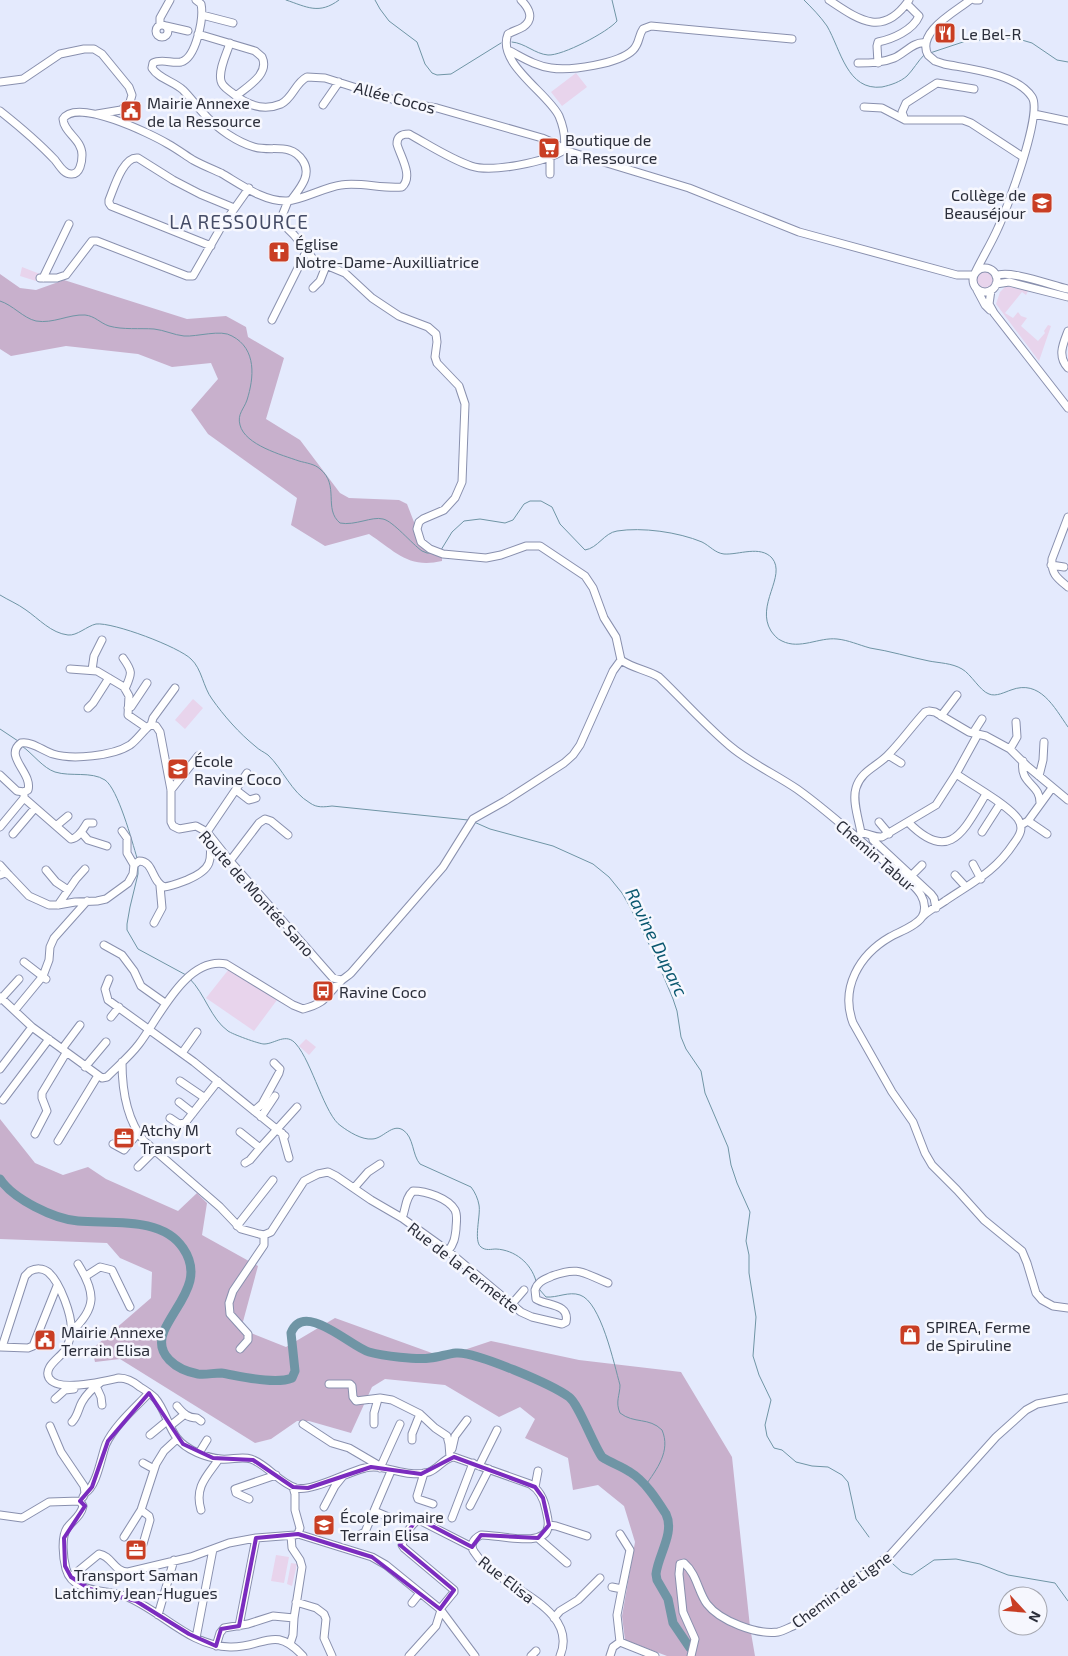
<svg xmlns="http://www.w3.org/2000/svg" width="1068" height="1656" viewBox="0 0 1068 1656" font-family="'Exo 2',sans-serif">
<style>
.green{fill:#e8d4ec}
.forest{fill:#c8b0cc}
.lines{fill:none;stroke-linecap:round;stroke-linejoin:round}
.stream{stroke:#6f95a5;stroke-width:1}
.river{stroke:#6f95a5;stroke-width:9}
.minor-casing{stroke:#8990ae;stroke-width:9}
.minor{stroke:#fff;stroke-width:7}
.marked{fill:none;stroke:#7b2cbf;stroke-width:4;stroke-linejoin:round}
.labels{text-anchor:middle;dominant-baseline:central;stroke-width:5;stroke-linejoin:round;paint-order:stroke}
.poi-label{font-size:16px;fill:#2b2e3a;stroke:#f6f7fe;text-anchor:start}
.street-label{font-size:16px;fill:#2b2e3a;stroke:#f6f7fe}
.water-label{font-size:18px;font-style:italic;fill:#0b5870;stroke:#f6f7fe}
.quarter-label{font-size:19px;letter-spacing:1px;fill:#454c66;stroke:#f6f7fe}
</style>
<rect width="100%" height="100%" fill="#e4eafd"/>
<!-- green -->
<path class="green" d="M576,73l11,14 -25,19 -11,-14z
M22,267l18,7 -4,7 -16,-5z
M975 281a10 10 0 1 1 20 0a10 10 0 1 1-20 0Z
M1006,286l22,5 -2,4 -4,-3 -17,21 8,5 5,-6 3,4 6,2 -6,8 17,15 7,-8 -1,-2 4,-6 3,1 -12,35 -43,-57 4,-12z
M193,699l10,9 -18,21 -10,-9z
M229,969l48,31 -23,31 -48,-33z
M306,1039l10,8 -7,8 -10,-9z
M276,1555l13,2 -5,26 -13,-2z
M291,1563l6,1 -5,22 -5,-2z"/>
<!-- forest -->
<path class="forest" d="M0,274l20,14 16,2 28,-10 123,39 39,-3 20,11 2,10 36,21 -18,61 34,21 40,53 9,5 50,2 8,4 7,18 4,19 24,17v3c-34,8 -47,-10 -73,-27l-44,12 -34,-21 6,-27 -89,-64 -17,-24 27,-31 -7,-16 -39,4 -34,-13 -72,-8 -55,10 -11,-7z
M0,1119l35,44 28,12 25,-8 18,12 72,32 19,-18 10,10 -5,32 56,31 -17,63 45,18 49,-29 108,39 48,-16 88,19 102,12 51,85 18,170 5,29h-88l-42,-16 -3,-24 13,-74 -11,-36 -26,-21 -25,5 -5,-32 -43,-20 10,-19 -15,-12 -21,10 -54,-32 -60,-6 -13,8 -21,46 -42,-12h-12l-26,18 -16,4 -135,-84 -25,3 -3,-13 59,-51 1,-26 -32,-14 -13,-15 -107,-4z"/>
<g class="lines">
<!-- stream -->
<path class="stream" d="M286,0c21,7 33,15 53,0
M375,0l5,9 9,12 28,21 8,22 7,9 5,2 14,-1 50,-31
M804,0c8,8 16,16 23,26 14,24 20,65 55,61 9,-2 18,-5 25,-11 6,-6 11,-15 17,-21
M512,42c13,1 23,12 36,13 14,1 60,-23 69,-34l-5,-21
M930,53l36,-12 49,-3 17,5 25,17 11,2
M0,301c13,4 23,17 36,20 17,3 33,-7 49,-6 10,1 15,8 24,11 14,4 31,2 45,3 10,1 20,6 30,7 13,1 37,-7 48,0 25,13 22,42 15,64 -3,9 -10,14 -7,25 5,20 42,30 59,36 7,2 16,3 21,8 20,16 3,40 20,54 15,3 32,-7 43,-4 10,2 29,25 39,32l5,2h6
M441,550l11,-18 12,-11 16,-2 25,4 8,-3 11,-16 6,-3h11l11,6 8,17 25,26c13,-2 19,-17 32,-19 25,-4 61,1 85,11 8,4 13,11 22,12 15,1 36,-9 48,4 15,18 -17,47 -1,73 3,4 6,8 11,10 18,9 37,-4 55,-2 11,1 22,6 33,9 20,3 39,9 59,13 10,2 23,2 33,8 9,5 18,22 27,25 7,3 16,-2 22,-4 29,-11 43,17 57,37
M0,595c8,5 18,9 26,15 13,9 25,23 42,25 9,1 19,-9 28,-11 17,-2 83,23 95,35 11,10 12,28 21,40 12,17 27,34 43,47 4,4 9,6 13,9 15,14 23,37 42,48 7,5 14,4 22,3l136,14
M0,729l18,12
M22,746c11,8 21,22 33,26 16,5 36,-1 50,8 13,9 27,61 32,78
M474,822l16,7 63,17 40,18 16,13 13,16 8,14 25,49 18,43 4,12 4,26 5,12 15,22 4,22 23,54 3,18 6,18 13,29 -4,29 3,14v18l7,44 -3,39 6,19 12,25 -6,25 2,11 7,12 8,2 14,12 16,4 16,1 14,8 6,7 8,37 13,18
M138,867v7l-8,33 -3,17v6l11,19 48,26
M190,979c15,15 21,40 38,52 4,3 31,13 36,13 11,0 22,-12 32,0 16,18 29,72 45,82 8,6 21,14 31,13 11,0 20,-16 31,-9 11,7 9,25 17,34l51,23c4,5 7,12 8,18 2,10 -6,36 2,42 5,4 10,2 15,2 19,1 35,14 40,32
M539,1289l7,8c11,1 23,-6 34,-2 21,7 34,69 40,90 0,10 -5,17 0,28 14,11 29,4 42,17 9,21 -5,39 -17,56
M893,1564l9,8 10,3 22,-15 22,-1 24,5 28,11 47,8 13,18"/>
<!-- river -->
<path class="river" d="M0,1179c13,20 54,40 78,42 33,3 84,-5 105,27 22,32 -7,56 -19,83 -10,24 13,39 34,43 8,1 15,-1 23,-1 19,3 54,12 71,5l3,-7 -4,-38c13,-33 60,14 78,19 14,4 48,8 61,6 9,-1 17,-4 26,-5 19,-2 97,32 113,44 9,6 24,47 33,60 9,6 19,9 28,15 15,9 27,28 36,42 9,19 -8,41 -10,60l1,6 11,19 5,24 17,25"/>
<!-- minor casing -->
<g class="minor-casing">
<path id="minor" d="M196,0l5,4c3,14 -5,54 -20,58 -9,2 -19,-4 -28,1l-1,5c7,11 21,13 31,22 8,8 15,18 23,26 12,13 31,26 48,31 18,5 37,-5 49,14 9,14 -3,27 -11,38
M521,0c8,8 14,19 2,27 -5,3 -10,4 -15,7 -12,29 40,59 51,82 5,12 7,22 5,34
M829,0c30,20 54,38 80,0
M970,0c-15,12 -54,32 -42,55l7,6 9,3c25,5 72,9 88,33 11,16 -25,112 -34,131 -7,16 -16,30 -23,45
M975,0h4
M202,15l31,8
M160,24v-6l10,-18
M156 31a6 6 0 1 1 12 0a6 6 0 1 1-12 0Z
M166,26l22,5
M198,34l57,17 7,6c8,17 -14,29 -26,39
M230,43c-3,10 -12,27 -9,38 1,5 6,8 10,11 14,12 31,20 50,12 12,-6 14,-21 26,-27l18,1 76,24 36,6 105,30 14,6 8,6 125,38 110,44 158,43h17
M508,50c14,7 27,16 43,18 19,3 68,-4 82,-18 7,-7 5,-14 10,-21l8,-3 141,13
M858,63c12,0 24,0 36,-5 10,-4 20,-17 31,-15
M878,63l-1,-17 1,-4c15,-3 35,-12 41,-26l-12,-12
M0,82l23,-3 37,-25 24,-5h10l8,5 27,33 3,8 -2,7 -9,8 -24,4
M323,105l16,-23
M864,107l18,1 23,12h58l8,3 52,34
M0,111c19,15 39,32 55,49 4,5 9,15 17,14 8,0 10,-12 10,-19 0,-16 -18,-22 -19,-36 13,-22 88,15 105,25 9,5 17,11 25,16 9,5 19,9 28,13 19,11 43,29 66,28 15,-1 38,-14 54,-16 20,-3 41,4 61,2 12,-11 -2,-31 -5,-43 0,-8 5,-10 12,-10 20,11 41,25 62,32 21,7 75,-4 93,-16
M1034,114l34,7
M905,120l-3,-8 4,-9 31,-20 37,6
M550,158v16
M288,201l-8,20 14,14 20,25 31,13 27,25 27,18 29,11 8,7 1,8 -2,15 2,6 22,23 6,18 -3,78 -7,16 -11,12 -21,9 -4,3 -2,7 4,13 9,7 13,5 43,4 15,-3 25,-9h14l45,30 8,12 11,30 12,19 5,23
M211,246l-100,-40 -2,-3v-3c5,-12 14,-44 29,-42l35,22 27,14 34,14
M973 280a12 12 0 1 1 24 0a12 12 0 1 1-24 0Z
M996,276c13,-7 57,10 72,13
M40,278h17l9,-3 26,-34h5l90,35h6l27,-47 29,-41
M43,278l26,-54
M996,284l13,-2 59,15
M313,288l7,-7 6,-15
M977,290l8,15 5,5
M991,290l-2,14 5,9 74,95
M272,320l34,-68
M1068,331c-5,13 -11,25 0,37
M1068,517l-16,42c-1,15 5,19 16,28
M1051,565l13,2
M123,658c10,14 9,15 2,31
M621,660c11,8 26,10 38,17 24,23 46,48 71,69 20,17 45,28 67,43 31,22 59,48 88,73 12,10 28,20 36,33 4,7 5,16 1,22 -6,9 -23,15 -32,20 -31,18 -50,51 -37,86l39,69 21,30 12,31 7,12 25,25 27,30 38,31 5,12 9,30 6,7 11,6 15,2
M70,669l27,2 27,16 5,9 -1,19 19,13
M92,670l2,-14 8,-16
M88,708l5,-5 16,-25
M128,708l3,-1 16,-24
M941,716l16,-21
M151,725l2,-7 22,-30
M973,733l9,-14
M1010,749l7,-12 -1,-15
M888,755l13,8
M1023,761c-4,24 18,22 17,43
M0,775l17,16 7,1 4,-2c5,-17 -25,-34 -7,-47 11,-2 22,8 32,11 19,6 60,2 77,-9 7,-5 12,-13 19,-19l2,-1 5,1 4,6 11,58v32l2,4 6,3 17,-3 11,6 23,29 95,108 8,9 8,2
M1039,776l4,-16 1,-18
M171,790l27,-34
M236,790l13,10 7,-2
M24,792v6l47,41c8,-1 12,-10 16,-16h6
M1028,821l19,13
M879,822l10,12
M908,822c42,43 56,8 78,-28
M1021,825l7,-4 24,-33
M56,826l12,-10
M0,827l24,-29
M81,832l7,8 19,6
M207,832l40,-59
M982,832l18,-28
M861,833c-2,-13 -9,-32 -5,-45 5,-17 20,-21 31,-32 14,-14 25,-30 38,-44l4,-1 6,1 34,20 17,4 24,13 17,17 41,34
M13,834l22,-26
M859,836l2,-3c7,0 14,5 21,4l54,-32 20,-31 22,-40
M872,836l1,4 58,54 3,4 2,10
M230,861l29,-38 6,-4 6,2 17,14
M973,864l8,15
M0,865l9,10
M134,865l5,-4c15,0 12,20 25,26 8,-1 15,-4 23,-7 26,-11 25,-19 22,-45
M46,870l10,12 12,8
M0,875l5,-2 4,2 20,21 20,9h9l17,-3 22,-1 9,-2 22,-16 5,-9 1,-9 -7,-12v-15l-5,-7
M955,875l11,12
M911,876l11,-11
M58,905l18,-26 9,-10
M923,916c6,-6 15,-10 22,-15 28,-19 50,-29 69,-58 6,-8 10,-15 4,-24 -10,-14 -47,-35 -62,-45
M154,923l8,-15 -2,-22
M104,945l18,10 12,16 7,15 24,17
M24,962l22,17
M109,979l-4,10 3,11 86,62 91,74
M0,997l32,30 70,51 5,-1c11,-11 23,-21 32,-33 20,-26 47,-88 87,-80l67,41 10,4c26,-7 22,-14 38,-28 3,-3 7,-5 10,-8l92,-106 30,-48 32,-18 59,-38 9,-8 7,-10 33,-74 8,-11
M0,1000l19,-21
M15,1010l28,-34 6,-16 1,-13 4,-9 33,-37
M111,1017l8,-10
M62,1049l18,-24
M182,1053l15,-21
M122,1062c0,27 5,58 22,79l76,66 21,22 18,5 5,1 7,-3 33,-51 14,-7 10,-2 8,4 35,24 31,18 46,33 73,61 11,5 30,7 4,-2c4,-19 -20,-16 -30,-23l-1,-9c3,-9 9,-10 17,-14 27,-10 31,-3 56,7
M85,1067l21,-25
M0,1069l32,-42
M180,1081l25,17
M3,1100l46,-61
M179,1102l14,11
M254,1111l8,-7 17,-31 1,-4 -6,-6
M261,1117l14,-21
M170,1118l9,6 6,-1 33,-42
M240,1132l20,16
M282,1133l7,25
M35,1134l12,-23 -5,-13v-5l24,-40
M58,1141l39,-64
M113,1144l11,6 14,-17
M245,1163l5,-3 10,-12 37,-41
M138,1167l17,-17
M354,1188l14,-16 12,-8
M402,1218c4,-9 3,-20 11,-27 13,0 35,7 42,19 3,6 1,13 1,19 -1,9 -2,15 -8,22
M237,1226l36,-46
M86,1276l14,-9 12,3 18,37
M511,1305l13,-15
M71,1332c26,-24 25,-39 7,-68
M0,1347l28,1 5,-2 24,-60
M2,1347l23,-71 5,-5c6,-3 13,-3 18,1 12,10 25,45 23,60 -1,6 -2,13 -6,18 -5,8 -22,17 -16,28 9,15 56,3 70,0 8,0 15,4 21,9 5,3 11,7 15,11 10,11 13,29 22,40 9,12 30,20 44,21 10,1 21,-3 30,0 17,6 28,24 45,29 16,4 51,-16 69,-20 20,-5 41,11 64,4 9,-3 16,-15 25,-15l76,27c10,6 14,15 16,26 1,5 3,11 2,16 -1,23 -52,8 -67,9 -8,4 -12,11 -6,18 16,25 59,40 78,63 10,12 13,26 7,40
M240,1349l8,-9v-6l-18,-20 -1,-11 4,-12 31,-46v-10
M329,1384h21l2,2 1,11 3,4 24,-3 12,2 28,14 15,14 12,8 2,8 1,13
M96,1386l5,11 1,8
M55,1399l10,-9 9,-1
M177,1406c6,7 10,12 20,12l4,3
M72,1422c6,-6 6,-13 10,-20 4,-7 11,-14 18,-19
M303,1424l29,19 17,5 29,17 2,3 20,-44
M374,1424v-11l4,-14
M50,1426l11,26 23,34 1,7 -2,4
M170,1426l15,-12
M150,1435l17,-14
M412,1440v-6l8,-20
M452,1449l3,-13 12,-16
M199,1453l8,-13
M143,1463l11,6
M479,1466l18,-36
M424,1473l-7,23 1,3 15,5
M535,1487l3,-16
M85,1493c12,-7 16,-36 21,-49 9,-19 29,-36 43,-51
M249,1499l-13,-6 -1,-4 41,-14
M470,1506l19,-37
M324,1507l11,-21 8,-10
M141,1510l8,6 1,4 -7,24
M201,1510c-7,-23 6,-34 18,-51
M374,1511l19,8
M0,1515l22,3 27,-16 31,-1 3,5c-2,10 -10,14 -16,22 -6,9 -4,30 -1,41 7,25 40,20 59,27 36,14 64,50 105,51 34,1 44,-23 73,9
M452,1518l21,-55
M549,1525l7,1 31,10
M298,1534l74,23 14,8 54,44 35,47
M359,1535l6,-3 26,-61
M124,1537l17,-27 15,-46 8,-13 13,-12
M538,1538l29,25
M71,1577l28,-23c13,2 15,18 29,18l63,-15 38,-14 27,-5 39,-3 3,-1 2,-6 -5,-18v-16l-2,-7
M612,1587l10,2 8,-39 -10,-16
M296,1602l20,6 8,6 2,5 -2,19 8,18
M412,1603l8,-10
M440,1609l14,-17v-2l-50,-42 -2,-3c2,-8 9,-22 17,-25l53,27
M158,1615l16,-55
M554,1618l6,-7 18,-11 22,-22
M239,1626l17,-88
M196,1638l17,-89
M620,1642l-3,-27 5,-26
M290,1644l3,-9 1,-17 8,-51 -2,-7 -8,-12 -1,-12
M216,1646l4,-13 4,-5 24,-4 25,-8 21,2
M409,1656l27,-30 5,-16
M531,1656l5,-5
M610,1656l3,-9 7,-5 35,14
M691,1656l4,-17 -12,-27 -4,-38 1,-10 4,-1c13,11 14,29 23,41 13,17 50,31 71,28 5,-1 10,-4 15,-6l97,-71 106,-118 30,-27 11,-6 31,-6"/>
</g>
<!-- minor -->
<use href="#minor" class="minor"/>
</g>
<!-- marked area -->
<path class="marked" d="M149,1393l34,51 30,14 40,2 40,27 15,1 63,-21 50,7 33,-17 81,30 8,11 6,27 -11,13 -57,-3 -9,12 -55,-29 -17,27 54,45 -14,19 -68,-52 -74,-23 -42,4 -17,88 -18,3 -5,17 -27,-12 -53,-33 -46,-12 -19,-12 -6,-11 -1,-28 21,-32 -5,-5 12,-14 16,-46z"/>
<!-- icons -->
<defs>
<g id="restaurant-square" transform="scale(1.125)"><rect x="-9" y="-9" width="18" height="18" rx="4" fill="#c93e24" stroke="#f6f7fe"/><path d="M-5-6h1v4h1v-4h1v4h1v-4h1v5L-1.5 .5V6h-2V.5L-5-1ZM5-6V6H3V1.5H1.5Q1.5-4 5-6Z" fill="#fff"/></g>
<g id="civic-square" transform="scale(1.125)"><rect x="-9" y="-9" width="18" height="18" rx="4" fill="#c93e24" stroke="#f6f7fe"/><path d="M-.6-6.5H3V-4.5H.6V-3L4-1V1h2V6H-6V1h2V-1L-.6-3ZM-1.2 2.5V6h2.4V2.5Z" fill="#fff"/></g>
<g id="supermarket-square" transform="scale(1.125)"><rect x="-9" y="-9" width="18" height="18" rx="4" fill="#c93e24" stroke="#f6f7fe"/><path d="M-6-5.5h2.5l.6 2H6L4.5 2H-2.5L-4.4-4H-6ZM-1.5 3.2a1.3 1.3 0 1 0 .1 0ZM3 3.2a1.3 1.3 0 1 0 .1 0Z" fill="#fff"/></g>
<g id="school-square" transform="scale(1.125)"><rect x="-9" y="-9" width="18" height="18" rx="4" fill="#c93e24" stroke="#f6f7fe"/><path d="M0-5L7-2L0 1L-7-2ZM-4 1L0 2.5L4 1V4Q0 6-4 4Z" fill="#fff"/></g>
<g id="church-square" transform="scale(1.125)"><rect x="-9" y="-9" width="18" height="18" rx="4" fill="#c93e24" stroke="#f6f7fe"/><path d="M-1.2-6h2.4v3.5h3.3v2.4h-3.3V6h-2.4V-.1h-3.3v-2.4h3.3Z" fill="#fff"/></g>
<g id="bus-square" transform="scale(1.125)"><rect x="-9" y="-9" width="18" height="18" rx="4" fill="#c93e24" stroke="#f6f7fe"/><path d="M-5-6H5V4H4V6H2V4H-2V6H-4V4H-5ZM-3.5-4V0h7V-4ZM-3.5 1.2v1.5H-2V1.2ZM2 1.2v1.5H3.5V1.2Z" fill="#fff"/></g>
<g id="office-square" transform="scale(1.125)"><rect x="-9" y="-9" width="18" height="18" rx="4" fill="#c93e24" stroke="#f6f7fe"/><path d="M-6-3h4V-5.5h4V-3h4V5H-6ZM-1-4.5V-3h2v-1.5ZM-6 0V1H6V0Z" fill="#fff"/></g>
<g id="shop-square" transform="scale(1.125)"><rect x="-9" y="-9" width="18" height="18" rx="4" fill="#c93e24" stroke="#f6f7fe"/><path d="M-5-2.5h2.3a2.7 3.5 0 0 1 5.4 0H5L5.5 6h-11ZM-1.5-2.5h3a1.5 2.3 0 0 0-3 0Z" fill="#fff"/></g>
</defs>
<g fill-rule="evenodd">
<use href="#restaurant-square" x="945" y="33"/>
<use href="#civic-square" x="131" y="111"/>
<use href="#supermarket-square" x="549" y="148"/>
<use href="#school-square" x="1042" y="203"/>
<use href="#church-square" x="279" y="252"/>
<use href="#school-square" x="178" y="769"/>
<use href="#bus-square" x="323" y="991"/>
<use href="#office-square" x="124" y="1138"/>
<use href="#shop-square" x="910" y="1335"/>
<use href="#civic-square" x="45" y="1340"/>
<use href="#school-square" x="324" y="1525"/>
<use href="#office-square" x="136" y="1550"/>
</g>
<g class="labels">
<!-- poi labels -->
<g class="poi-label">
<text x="961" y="33">Le Bel-R</text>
<text x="147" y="102">Mairie Annexe<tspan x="147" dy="18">de la Ressource</tspan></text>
<text x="565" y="139">Boutique de<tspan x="565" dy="18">la Ressource</tspan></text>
<text x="1026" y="194" text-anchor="end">Collège de<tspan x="1026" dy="18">Beauséjour</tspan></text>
<text x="295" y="243">Église<tspan x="295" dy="18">Notre-Dame-Auxilliatrice</tspan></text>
<text x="194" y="760">École<tspan x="194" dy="18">Ravine Coco</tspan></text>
<text x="339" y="991">Ravine Coco</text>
<text x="140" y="1129">Atchy M<tspan x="140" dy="18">Transport</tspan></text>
<text x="926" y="1326">SPIREA, Ferme<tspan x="926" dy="18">de Spiruline</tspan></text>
<text x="61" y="1331">Mairie Annexe<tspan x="61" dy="18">Terrain Elisa</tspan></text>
<text x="340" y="1516">École primaire<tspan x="340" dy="18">Terrain Elisa</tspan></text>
<text x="136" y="1574" text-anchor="middle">Transport Saman<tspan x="136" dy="18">Latchimy Jean-Hugues</tspan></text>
</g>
<!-- street labels -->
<g class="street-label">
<text transform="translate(395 97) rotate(15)">Allée Cocos</text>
<text transform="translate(876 855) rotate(41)">Chemin Tabur</text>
<text transform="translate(257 893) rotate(48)">Route de Montée Sano</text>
<text transform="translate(464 1267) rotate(38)">Rue de la Fermette</text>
<text transform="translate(507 1579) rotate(38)">Rue Elisa</text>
<text transform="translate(841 1589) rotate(-36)">Chemin de Ligne</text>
</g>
<!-- water labels -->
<g class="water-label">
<text transform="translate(657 942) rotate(64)">Ravine Duparc</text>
</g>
<!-- quarter labels -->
<g class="quarter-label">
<text x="239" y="221">LA RESSOURCE</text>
</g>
</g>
<!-- north arrow -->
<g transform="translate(1023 1611) rotate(116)"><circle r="24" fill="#f6f7fe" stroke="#a5a7b0"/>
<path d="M0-4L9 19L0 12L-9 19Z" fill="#c93e24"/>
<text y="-8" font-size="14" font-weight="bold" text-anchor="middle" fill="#2b2e3a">N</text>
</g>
</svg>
